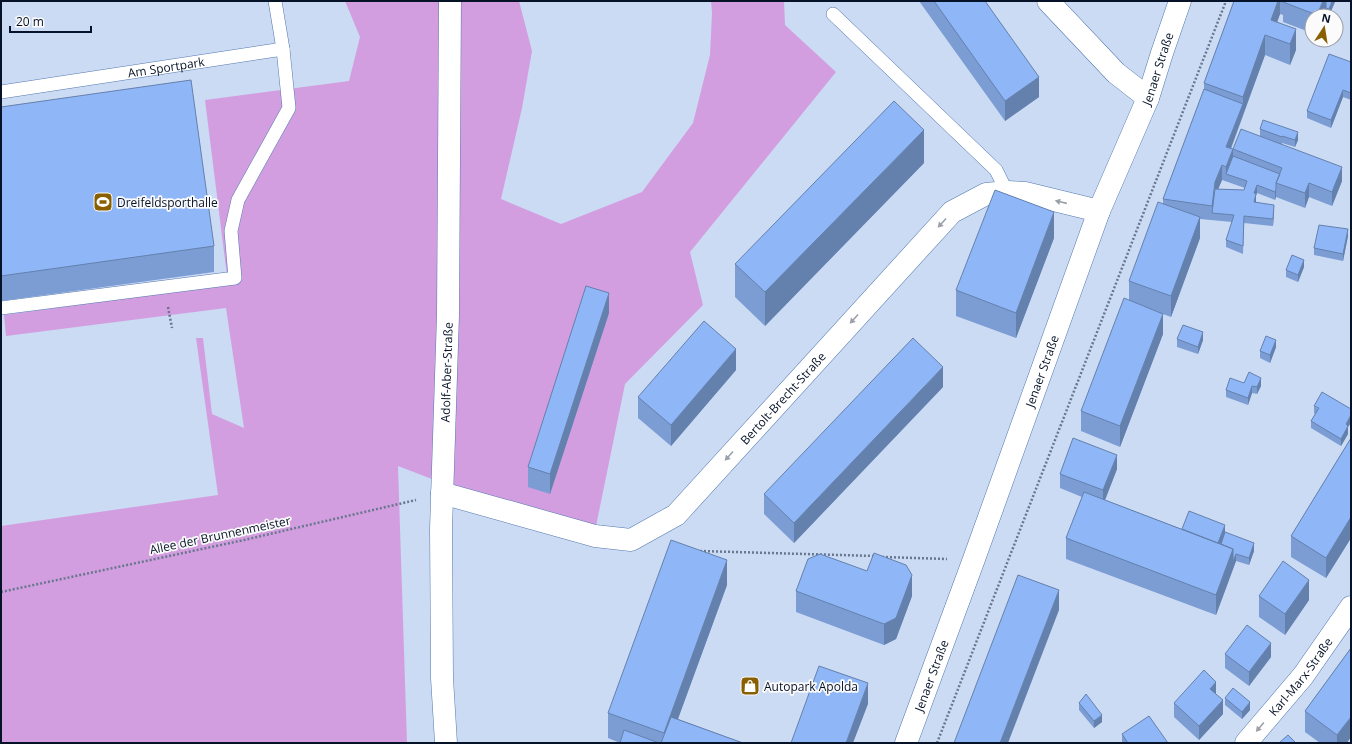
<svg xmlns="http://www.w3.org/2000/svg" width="1352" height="744" viewBox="0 0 1352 744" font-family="'Open Sans',sans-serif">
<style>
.green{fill:#d39ee0}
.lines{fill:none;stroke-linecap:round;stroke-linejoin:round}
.service-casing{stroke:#5478af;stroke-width:14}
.minor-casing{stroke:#5478af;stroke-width:23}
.secondary-casing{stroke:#5478af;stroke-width:23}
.path{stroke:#68768e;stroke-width:2.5;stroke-dasharray:2 2;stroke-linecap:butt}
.service{stroke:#fff;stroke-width:13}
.minor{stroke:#fff;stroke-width:22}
.secondary{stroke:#fff;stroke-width:22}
.wall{fill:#7b9dd4;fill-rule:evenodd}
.shaded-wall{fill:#6480ad}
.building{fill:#8fb7f7;stroke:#6480ad}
.oneway{fill:#9ba0a9}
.labels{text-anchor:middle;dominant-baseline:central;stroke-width:3.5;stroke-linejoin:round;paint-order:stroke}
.street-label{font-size:12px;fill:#061228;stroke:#fbfbfb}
.poi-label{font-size:12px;fill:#061228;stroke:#fbfbfb;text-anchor:start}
</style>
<rect width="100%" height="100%" fill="#cbdbf4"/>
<!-- green -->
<path class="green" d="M345,1h174l13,50 -10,57 -21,91 60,25 81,-32 51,-69 17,-68 2,-42 -1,-12h73l1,24 51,47 -146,180 13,53 -78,79 -32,157 -195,-75 9,277h-406v-217l217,-31 -22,-157h7l9,76 32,14 -18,-120 -220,28 -2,-21 224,-31 -23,-184 144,-19 11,-44z"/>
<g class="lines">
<!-- service casing -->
<g class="service-casing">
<g id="service">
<path d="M833,14l163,156 11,22"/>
<path id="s1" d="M1,92l282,-43 -8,-48"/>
<path d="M1,308l234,-30 -4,-47 7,-31 51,-92 -6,-59"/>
</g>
</g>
<!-- minor casing -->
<g class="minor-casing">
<g id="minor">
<path d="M1048,1l68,72 32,25"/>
<path id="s2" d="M442,493l153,43 36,4 45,-25 276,-303 34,-18 21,-2 18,1 74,18"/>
<path id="s3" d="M906,743l68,-184 125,-348 49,-113 14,-45 18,-52"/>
<path id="s4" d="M1246,743l57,-67 48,-69"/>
</g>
</g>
<!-- secondary casing -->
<g class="secondary-casing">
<g id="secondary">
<path id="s5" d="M446,743l-4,-65 -1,-149 7,-214 2,-314"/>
</g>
</g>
<!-- path -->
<path class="path" d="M168,307l4,21
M700,551l175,5
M882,557l65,2
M1,592l243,-52 172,-40
M937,743l289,-742"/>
<!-- service -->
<use href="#service" class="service"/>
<!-- minor -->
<use href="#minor" class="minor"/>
<!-- secondary -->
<use href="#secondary" class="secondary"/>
</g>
<!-- wall -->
<path class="wall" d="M919,1h66l54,96 -34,24z
M1234,1h101l-6,15 -3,-1 -1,1h-13v17l-29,-11v-7l-3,-1 -3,8 19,28 -6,15 -25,-10 -34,94 2,7v-7l27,-13v-7l38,11 -3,7 -13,-4v1l60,37 -10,25 -23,-9 -4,11 -29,-11 -1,3 -18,-7 -1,1v8l18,10 -1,14 -29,-3 -1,31 -17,-7v-7l6,-18 -32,-3v19l-29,79 -8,-3v20l-43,113 -39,-16v-20l48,-111v-19l34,-77v-5l41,-110v-6zM1222,180l23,8 -1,2 -26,-1z
M1351,62v38l-8,-3 -12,31 -24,-10v-7z
M1,107l213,139v26l-213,29z
M924,163l-159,163 -30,-29v-33z
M1348,236l-5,25 -29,-6v-7z
M1054,238l-38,100 -60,-22v-26z
M1304,267l-6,15 -12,-5v-7z
M609,313l-59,181 -22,-7v-20z
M1177,339l26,1 -5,14 -21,-7z
M1276,347l-6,16 -10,-5v-7z
M736,370l-65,76 -33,-28v-21z
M1244,383l17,3 -4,8 -5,-1 -4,12 -22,-8v-7z
M943,387l-149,156 -30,-29v-20z
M1314,406l34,21v7l-7,12 -30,-18v-7l4,-7 -1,-1z
M1351,438v100l-25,40 -35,-21v-21z
M1117,469l-12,31 77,29 43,3 29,19 -5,14 -13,-4 -20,54 -150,-56v-21l16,-41 -22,-9v-14z
M727,585l-49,134 65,24h-123l-12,-5v-25z
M796,591l116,5 -16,43 -12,6 -88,-33z
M1259,596l50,4 -24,35 -26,-18z
M1351,648l-4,95h-27l-15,-11v-21z
M1225,654l46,3 -22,29 -24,-18z
M1216,694l7,20 -24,26 -25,-23v-14z
M1225,698l25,12 -8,9 -17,-14z
M1079,703l23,19 -8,6 -15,-18z
M1122,734l46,9h-46z"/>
<!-- shaded-wall -->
<path class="shaded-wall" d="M1278,1h2v13l-8,23 -1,-17z
M1323,1h3v14l-1,1h-8z
M1332,1h3v1l-6,14v-7z
M1296,29v21l-6,15v-21z
M1265,35v20l-39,106v-14l17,-43v-7z
M1039,77v20l-34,24v-20z
M1343,90v7l-12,31v-8z
M924,130v33l-159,163v-34z
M1298,132v8l-3,7v-7z
M1233,149v15l-7,10v-7z
M1222,165v15l-7,17 -3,16v-7l3,-24z
M1342,167v14l-10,25v-14z
M1309,183v14l-4,11v-15z
M1257,185v8l-3,8v-8z
M1276,189v8l-1,3v-8z
M1256,194v8l-2,8v-8z
M1274,205v7l-1,14v-7z
M1054,212v26l-38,100v-25z
M1200,217v21l-29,79v-21z
M1348,229v7l-5,25v-7z
M1304,260v7l-6,15v-7z
M609,293v20l-59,181v-20z
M1163,314v20l-43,113v-21z
M1203,332v8l-5,14v-7z
M1276,340v7l-6,16v-8z
M736,349v21l-65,76v-21z
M943,367v20l-149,156v-20z
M1261,378v8l-4,8v-7z
M1252,386v7l-4,12v-7z
M1351,415v8l-3,4v7l-7,12v-7l5,-15z
M1117,455v14l-14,36v-15z
M1351,517v21l-25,40v-20z
M1225,525v14l-9,9z
M1254,543v8l-5,14v-7z
M1233,549l3,5v7l-20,54v-20z
M727,560v25l-58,158h-5v-10z
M912,575v21l-16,43 -12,6v-21z
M1309,580v20l-24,35v-21z
M1059,590v20l-51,133h-8z
M1271,643v14l-22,29v-14z
M1216,682v14l-6,-7z
M868,683v21l-15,39h-7z
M1223,700v14l-24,26v-14z
M1250,702v8l-8,9v-7z
M1102,715v7l-8,6v-7z
M1351,717v20l-4,6h-10v-8z"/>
<!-- building -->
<path class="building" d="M934,1h51l54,76 -34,24z
M1234,1h44l-7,19 25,9 -6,15 -25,-9 -22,62 -39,-14z
M1283,1h40l-6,14 -34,-13z
M1326,1h6l-3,8 -3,-1z
M1329,54l22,8v31l-8,-3 -12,30 -24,-9z
M191,80l23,166 -213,30v-169z
M1204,89l39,15 -17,43 7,2 -7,18 -4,-2 -7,17 -3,24 -49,-7z
M894,101l30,29 -159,162 -30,-28z
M1263,120l35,12 -3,8 -13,-4v1l-22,-8z
M1241,129l101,38 -10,25 -23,-9 -4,10 -29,-10 6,-15 -49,-19z
M1233,156l47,18 -4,9v6l-1,3 -18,-7 -3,8 2,1 -2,8 20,3 -1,14 -29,-3 -1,30 -17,-6 8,-25 -22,-2 3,-24 29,1 3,-9 -21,-7z
M995,190l59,22 -38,101 -60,-23z
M1158,202l42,15 -29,79 -42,-15z
M1319,225l29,4 -5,25 -29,-6z
M1292,255l12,5 -6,15 -12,-5z
M586,286l23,7 -59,181 -22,-7z
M1124,298l39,16 -43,112 -39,-15z
M704,321l32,28 -65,76 -33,-28z
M1183,325l20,7 -5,15 -21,-8z
M1266,336l10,4 -6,15 -10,-4z
M913,338l30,29 -149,156 -30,-29z
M1249,372l12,6 -4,9 -5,-1 -4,12 -22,-8 4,-12 14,5z
M1322,392l29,17v6l-5,9 2,2 -7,13 -30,-18 8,-13 -5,-2z
M1073,438l44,17 -14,35 -43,-16z
M1351,438v79l-25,41 -35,-22z
M1084,492l149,57 -17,46 -150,-57z
M1189,511l36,14 -7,18 -36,-14z
M1225,532l29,11 -5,15 -13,-4 -3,8v-13l-12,-5z
M671,540l56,20 -63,173 -56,-20z
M874,553l32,12 6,10 -16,43 -12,6 -88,-33 12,-32 12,-5 47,17z
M1283,561l26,19 -24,34 -26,-18z
M1018,575l41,15 -59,153h-46z
M1247,625l24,18 -22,29 -24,-18z
M1351,648v69l-14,18 -32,-24z
M819,666l49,17 -22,60h-55z
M1204,670l12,12 -6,7 13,11 -24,26 -25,-23z
M1233,688l17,14 -8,10 -17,-14z
M1086,694l16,21 -8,6 -15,-18z
M1149,716l19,27h-40l-6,-9z
M671,717l72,26h-82z
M624,730l35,13h-39z
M1288,735l8,8h-17z"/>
<!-- one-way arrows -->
<defs><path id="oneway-solid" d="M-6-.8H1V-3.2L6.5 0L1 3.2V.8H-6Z"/></defs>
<g class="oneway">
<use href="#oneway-solid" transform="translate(1061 202) rotate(-167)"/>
<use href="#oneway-solid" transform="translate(942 223) rotate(132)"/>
<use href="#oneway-solid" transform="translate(854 319) rotate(132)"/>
<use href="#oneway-solid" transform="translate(729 456) rotate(132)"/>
<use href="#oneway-solid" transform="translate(1260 727) rotate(130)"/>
</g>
<!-- icons -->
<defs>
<g id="stadium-square" transform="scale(1)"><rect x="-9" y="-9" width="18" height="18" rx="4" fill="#895f00" stroke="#fbfbfb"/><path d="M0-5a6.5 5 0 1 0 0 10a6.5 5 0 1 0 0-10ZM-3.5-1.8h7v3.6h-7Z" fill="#fff"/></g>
<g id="shop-square" transform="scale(1)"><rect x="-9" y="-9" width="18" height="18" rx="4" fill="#895f00" stroke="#fbfbfb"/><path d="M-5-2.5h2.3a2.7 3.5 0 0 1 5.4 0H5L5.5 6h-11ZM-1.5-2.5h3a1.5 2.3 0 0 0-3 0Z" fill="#fff"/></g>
</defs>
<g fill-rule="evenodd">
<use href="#stadium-square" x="103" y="202"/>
<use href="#shop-square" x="750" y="686"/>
</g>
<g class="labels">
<!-- street labels -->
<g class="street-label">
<text stroke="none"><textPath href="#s1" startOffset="167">Am Sportpark</textPath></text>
<text stroke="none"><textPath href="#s3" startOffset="720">Jenaer Straße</textPath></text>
<text stroke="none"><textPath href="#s3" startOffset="396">Jenaer Straße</textPath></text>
<text stroke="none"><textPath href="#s5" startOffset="371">Adolf-Aber-Straße</textPath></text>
<text stroke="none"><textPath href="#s2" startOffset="405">Bertolt-Brecht-Straße</textPath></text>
<text transform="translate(220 535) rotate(-12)">Allee der Brunnenmeister</text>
<text stroke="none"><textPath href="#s3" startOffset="72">Jenaer Straße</textPath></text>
<text stroke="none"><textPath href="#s4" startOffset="86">Karl-Marx-Straße</textPath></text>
</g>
<!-- poi labels -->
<g class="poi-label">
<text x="117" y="202">Dreifeldsporthalle</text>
<text x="764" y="686">Autopark Apolda</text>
</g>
</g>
<!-- border -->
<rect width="1352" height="744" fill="none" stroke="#061228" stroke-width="4"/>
<!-- north arrow -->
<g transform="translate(1324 28) rotate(12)"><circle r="19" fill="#fbfbfb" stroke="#999ea7"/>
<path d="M0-3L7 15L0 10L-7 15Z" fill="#895f00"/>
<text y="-6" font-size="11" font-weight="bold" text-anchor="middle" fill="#061228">N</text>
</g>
<!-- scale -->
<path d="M10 26v6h81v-6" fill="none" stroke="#061228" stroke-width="2"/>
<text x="16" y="26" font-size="12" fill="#061228" stroke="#fbfbfb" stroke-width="3" paint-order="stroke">20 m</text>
</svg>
